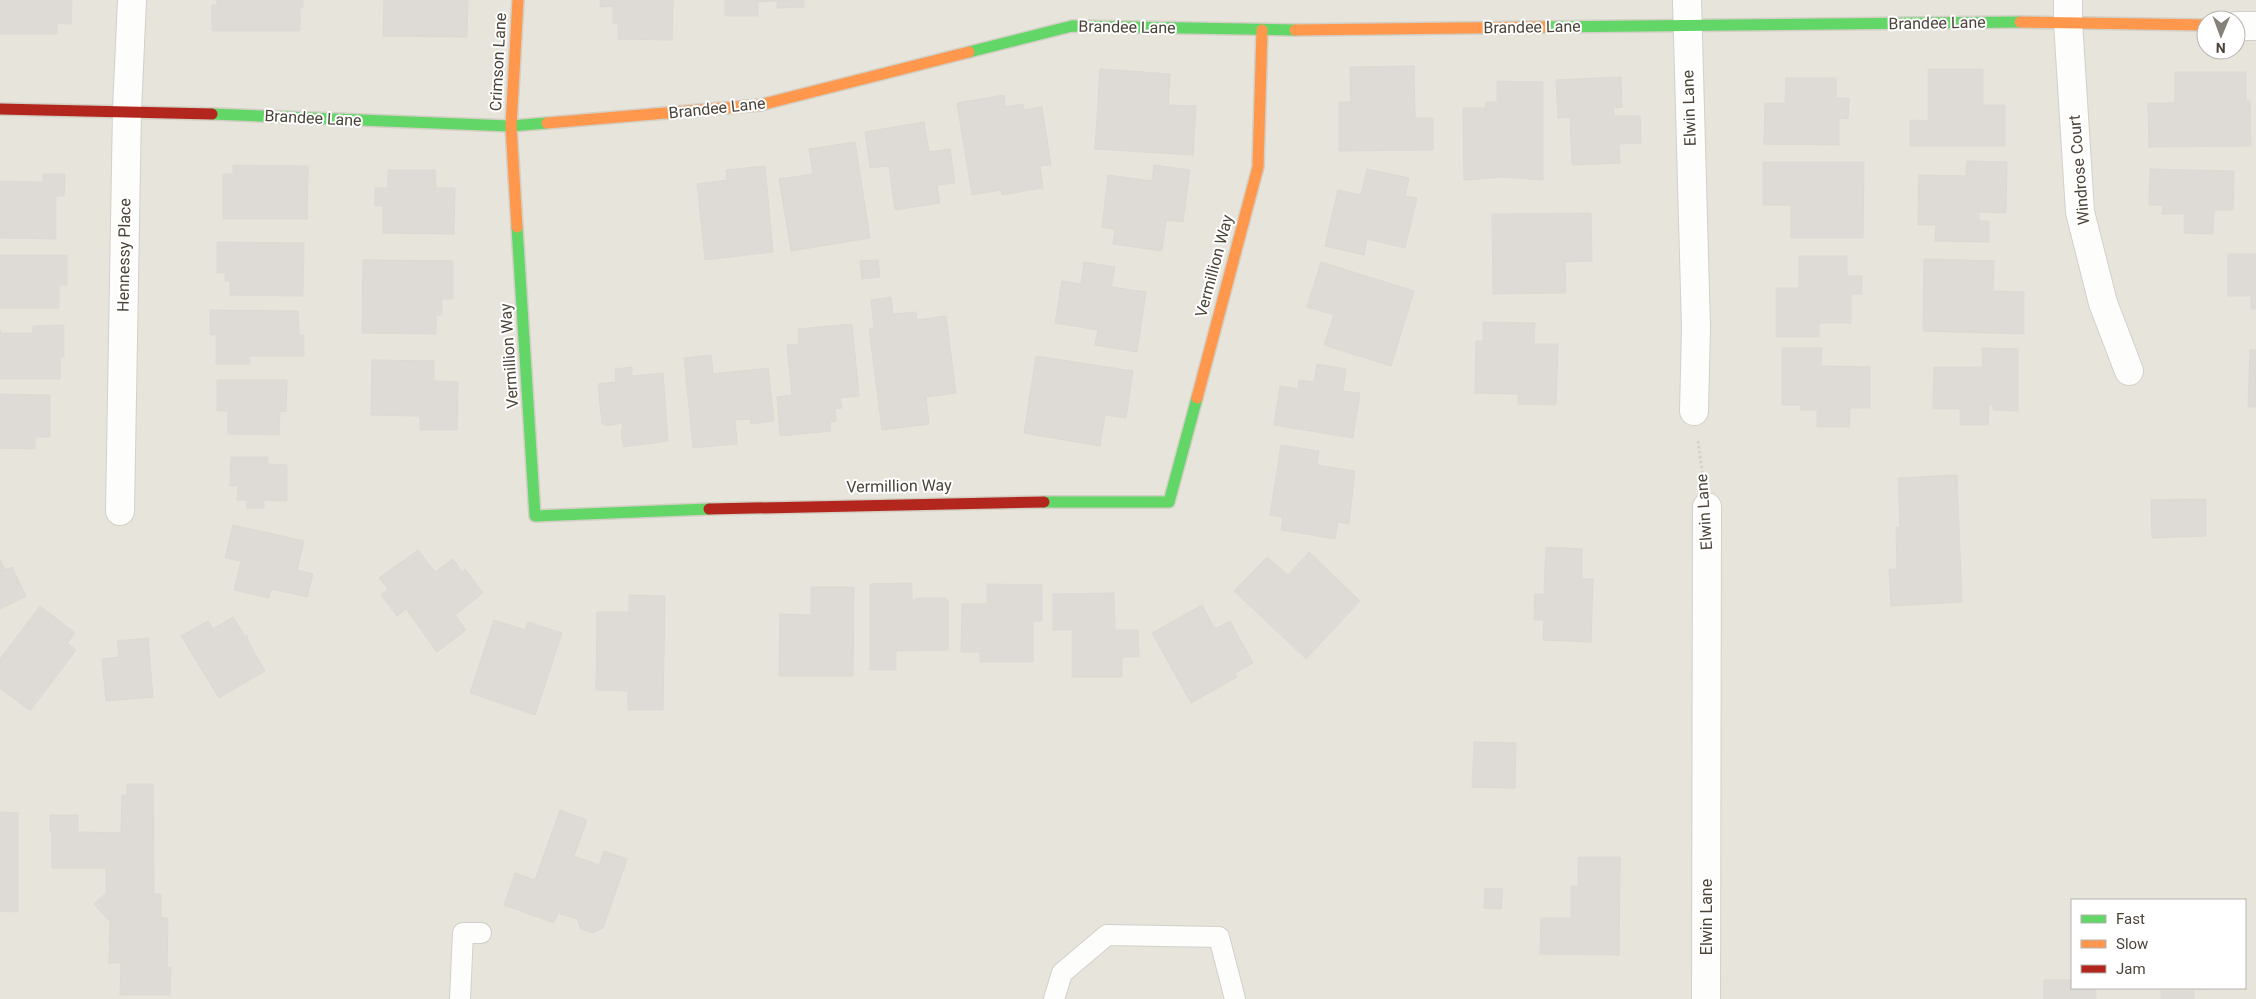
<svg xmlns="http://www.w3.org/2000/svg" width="2256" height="999" viewBox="0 0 2256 999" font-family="Roboto,sans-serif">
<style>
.residential{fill:#e7e4dc;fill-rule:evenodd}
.building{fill:#dedbd6;stroke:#dcd9d4}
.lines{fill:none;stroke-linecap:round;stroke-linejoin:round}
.lane-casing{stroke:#d2d0cb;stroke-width:22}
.street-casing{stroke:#d2d0cb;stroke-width:30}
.fast-casing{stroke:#d3cfc5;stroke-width:14}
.slow-casing{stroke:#d3cfc5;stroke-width:14}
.jam-casing{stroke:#d3cfc5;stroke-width:14}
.path{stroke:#d3d2cc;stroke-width:3;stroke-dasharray:2.5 2.5;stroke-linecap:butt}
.lane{stroke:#fdfdfc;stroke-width:20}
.street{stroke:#fdfdfc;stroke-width:28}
.fast{stroke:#63d668;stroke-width:11}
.slow{stroke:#ff974d;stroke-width:11}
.jam{stroke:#b3261e;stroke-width:11}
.labels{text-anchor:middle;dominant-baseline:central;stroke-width:4;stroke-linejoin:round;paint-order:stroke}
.street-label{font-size:16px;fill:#4b4439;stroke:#fff}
</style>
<rect width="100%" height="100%" fill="#f4f2ee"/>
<!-- residential -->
<path class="residential" d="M0,0h2256v999h-2256zM2206,20h30v30h-30zM2072,900h173v88h-173z"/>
<!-- building -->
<path class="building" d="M0,0h72l-1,24 -14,-1v11h-57z
M217,0h86v8h-3v23h-88v-26h5z
M384,0h84l-1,37 -84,-1z
M600,0h73l-1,40 -54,-1v-15h-5v-18l-13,1z
M725,0h79v7l-27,1v-7l-19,1v14h-33z
M1414,66l1,52h18v32l-94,1v-49h12l-1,-35z
M1100,69l70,5 -2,31 28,1 -3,49 -98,-6z
M1928,69h55v36h22v41h-95v-26l18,1z
M2175,72h71v29h4l1,45 -102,1 -1,-44h27z
M1621,77l1,30 -9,1 1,8h26l1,27 -22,1 1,19 -48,2 -2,-48 -12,1 -2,-38z
M1786,78h50v20h13l-1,21 -9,-1v27l-75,-1 1,-41h20z
M1497,81l46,1v98l-40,-3 -39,3 -1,-72h22l1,-6h11z
M1004,95l1,12 18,-3 1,6 18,-3 9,58 -11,1 3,22 -41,7 -1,-5 -29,5 -15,-92z
M924,122l5,30 21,-3 5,34 -18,2 3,18 -45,7 -6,-44 -19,2 -5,-36z
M855,142l15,96 -79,13 -12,-72 34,-5 -4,-25z
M1967,161l40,1 -1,51 -27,-1v9h10v21l-54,-1 1,-16h-18l1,-50 47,1z
M1763,162h101l-1,76h-72v-33h-28z
M233,165l75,1 -1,53h-84v-45h10z
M1154,165l36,5 -7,52 -17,-2 -4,31 -49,-7 2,-15 -13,-2 6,-52 44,6z
M765,166l8,86 -68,8 -8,-76 30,-4 -1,-10z
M1367,169l42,9 -4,18 12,2 -12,50 -38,-9 -3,16 -39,-9 13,-56 23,5z
M2150,169l84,2 -1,39h-19l-1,24 -29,-1v-19h-22l1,-9h-14z
M388,170h47l1,18h19l-1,46 -71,-1v-27h-8v-18h13z
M43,174h22l-1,22h-8v43l-56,-1v-57l43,1z
M1591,213l1,48 -27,1 1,31 -73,1 -1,-80z
M217,242l87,1 -1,53 -73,-1v-14h-5v-9l-8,1z
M2228,254h28v55h-5v-13h-23z
M0,255h67v30h-8v23h-59z
M1799,256h48v20h15v18h-11v29h-32v14h-43v-49h23z
M1924,259l70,2 -1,30 31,1v42l-101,-3z
M363,260l90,1v38h-11v16h-6v19l-74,-1z
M878,260l2,17 -18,2 -2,-18z
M1084,262l31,5 -4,20 35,5 -9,60 -42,-7 3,-15 -43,-7 7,-42 19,3z
M1321,262l93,29 -23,75 -67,-21 10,-30 -27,-8z
M891,297l2,17 23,-2 1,8 29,-4 10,77 -30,4 3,27 -47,6 -13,-102h5l-3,-28z
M210,310l88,1 1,24h5v21h-54v8h-34v-29h-6z
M1483,322l52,1 -1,21h24l-2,61 -38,-1v-10l-43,-1 1,-52h7z
M852,324l7,72 -19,2 2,10 -7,1 1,12 -6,1 1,9 -51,5 -3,-39 15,-2 -5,-50 12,-1 -1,-15z
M64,325v32h-4v22h-60v-50l1,4h32v-7z
M1782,348h40l-1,18 49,1v41h-20l-1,19h-32v-17h-17l1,-5h-19z
M1982,348l36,1v62l-25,-1v-5l-4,-1 -1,21h-28v-16h-27l1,-42h49z
M2250,350h6v57h-8z
M711,355l2,19 55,-6 6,53 -23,3 -1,-5 -15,1 2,24 -44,4 -9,-90z
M1036,356l97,15 -7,47 -21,-3 -5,31 -76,-13z
M372,360l62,1v20l24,1 -1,48h-37v-14l-49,-1z
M1317,364l29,5 -3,22 17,2 -7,45 -79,-13 6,-39 18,3 1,-9 15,2z
M632,367v9l31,-3 5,68 -44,6 -3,-12 2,-12 -18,3v-2h-3l-4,-40 18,-2 -1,-13z
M217,380h70l-1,32 -6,-1 -1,24 -51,-1v-23h-11z
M0,394l50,1v42h-15v12l-35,-1z
M1281,445l38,6 -2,14 38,6 -6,53 -11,-2 -3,17 -54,-9 2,-13 -13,-2z
M231,457h37v7l19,1v36l-23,-1v8h-17l-1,-8h-9l1,-15 -8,1z
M1957,475l5,127 -71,4 -2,-37h8l-1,-42h4l-2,-49z
M2206,499v37l-54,2 -1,-38z
M233,525l71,16 -7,29 16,4 -6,23 -36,-8 -2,9 -35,-8 7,-29 -16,-3z
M1546,547l36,2v30h11l-2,63 -48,-2 1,-20h-10l1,-26h9z
M418,550l17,22 18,-13 9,13 3,-3 18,24 -28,22 11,15 -29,22 -31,-43 -9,7 -16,-21 7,-6 -9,-11z
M1309,552l51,49 -54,58 -72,-68 33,-34 21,18z
M0,559l5,11 7,-3 14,29 -26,13z
M912,583v17h4v-2h30v2h2v50l-52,1v19h-26v-86z
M987,584l55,1v36h-9v41h-53v-10h-19l1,-48h25z
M811,587h43l-1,89h-74l1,-62 31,1z
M1114,593l1,37h23l1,27h-17v20h-50v-47h-19v-36z
M629,595l36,1 -2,114h-35v-19l-32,-1 1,-78h32z
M1202,605l13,24 15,-8 23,42 -18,10 2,4 -46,26 -39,-70z
M40,606l35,27 -8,10 9,7 -46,61 -30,-23v-29z
M233,617l12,19 2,-1 1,6 17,30 -46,27 -38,-62 27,-15 5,8z
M494,620l31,10 3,-8 34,11 -27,82 -65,-22z
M148,638l5,59 -47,4 -4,-42 17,-2 -2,-16z
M1474,742l42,1 -1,45 -43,-1z
M127,784h26l1,110h7v24h7l-1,49h4l-1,28h-50l1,-32h-12l1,-45 -2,2 -14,-16 12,-11v-25h-54v-36h-2v-17h28v17l43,1 1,-38h5z
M560,810l27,10 -13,36 25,9 5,-14 23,8 -24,69 -10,5 -12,-4 -4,-10 -19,-6 -4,10 -50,-18 11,-32 20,7z
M0,812l18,1v99l-18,-1z
M1578,857h42l-1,98 -79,-1 1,-36h30v-32h7z
M1485,888l18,1 -2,20 -17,-1z
M2044,980h28v8h24v11h-52z
M2161,991h33v8h-33z"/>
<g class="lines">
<!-- lane casing -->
<g class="lane-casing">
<path id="lane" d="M460,999l3,-66h18
M1054,999l8,-26 45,-38 112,2 16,62"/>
</g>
<!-- street casing -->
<g class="street-casing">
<path id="street" d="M1687,0l9,328 -2,83
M2068,0v22l12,190 23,91 26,68
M2236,26h20
M120,511l7,-401 5,-110
M1706,999l1,-492"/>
</g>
<!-- fast casing -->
<g class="fast-casing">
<path id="fast" d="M1544,27l476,-5
M969,52l103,-26 223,4
M212,114l299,12 36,-3
M517,227l18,289 174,-7
M1044,502h125l28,-104"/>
</g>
<!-- slow casing -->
<g class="slow-casing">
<path id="slow" d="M2020,22l186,3
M1295,30l249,-3
M547,123l213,-18 209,-53
M517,227l-6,-101 7,-126
M1197,398l61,-231 4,-137"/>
</g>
<!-- jam casing -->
<g class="jam-casing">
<path id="jam" d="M0,109l212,5
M709,509l335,-7"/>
</g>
<!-- path -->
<path class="path" d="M1698,441l5,36"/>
<!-- lane -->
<use href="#lane" class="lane"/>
<!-- street -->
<use href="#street" class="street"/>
<!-- fast -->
<use href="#fast" class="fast"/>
<!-- slow -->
<use href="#slow" class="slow"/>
<!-- jam -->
<use href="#jam" class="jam"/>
</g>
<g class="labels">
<!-- street labels -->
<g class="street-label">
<text transform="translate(1937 23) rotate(-1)">Brandee Lane</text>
<text transform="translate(1127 27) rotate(1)">Brandee Lane</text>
<text transform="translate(1532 27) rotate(-1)">Brandee Lane</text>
<text transform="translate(498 62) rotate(-87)">Crimson Lane</text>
<text transform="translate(717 108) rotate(-6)">Brandee Lane</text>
<text transform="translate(1689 108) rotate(-92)">Elwin Lane</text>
<text transform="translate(313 118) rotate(3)">Brandee Lane</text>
<text transform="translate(2079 170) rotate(-95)">Windrose Court</text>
<text transform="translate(124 255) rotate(-89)">Hennessy Place</text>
<text transform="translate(1214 266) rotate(-75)">Vermillion Way</text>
<text transform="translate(509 356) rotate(-94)">Vermillion Way</text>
<text transform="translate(899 486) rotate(-1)">Vermillion Way</text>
<text transform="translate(1704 512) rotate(-94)">Elwin Lane</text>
<text transform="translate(1706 917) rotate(-90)">Elwin Lane</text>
</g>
</g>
<!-- legend -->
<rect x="2071" y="899" width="175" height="90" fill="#ffffff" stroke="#b7b4b0"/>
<rect x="2081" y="915" width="25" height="8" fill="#63d668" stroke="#b7b4b0"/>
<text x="2116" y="924" font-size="15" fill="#4b4439">Fast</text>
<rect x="2081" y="940" width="25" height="8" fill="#ff974d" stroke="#b7b4b0"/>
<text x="2116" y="949" font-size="15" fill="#4b4439">Slow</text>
<rect x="2081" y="965" width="25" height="8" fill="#b3261e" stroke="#b7b4b0"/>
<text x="2116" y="974" font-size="15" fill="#4b4439">Jam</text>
<!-- north arrow -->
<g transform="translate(2221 35) rotate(181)"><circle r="24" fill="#ffffff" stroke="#b7b4b0"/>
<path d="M0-4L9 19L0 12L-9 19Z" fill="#868178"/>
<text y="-8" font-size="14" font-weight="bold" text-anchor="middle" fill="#4b4439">N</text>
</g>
</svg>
